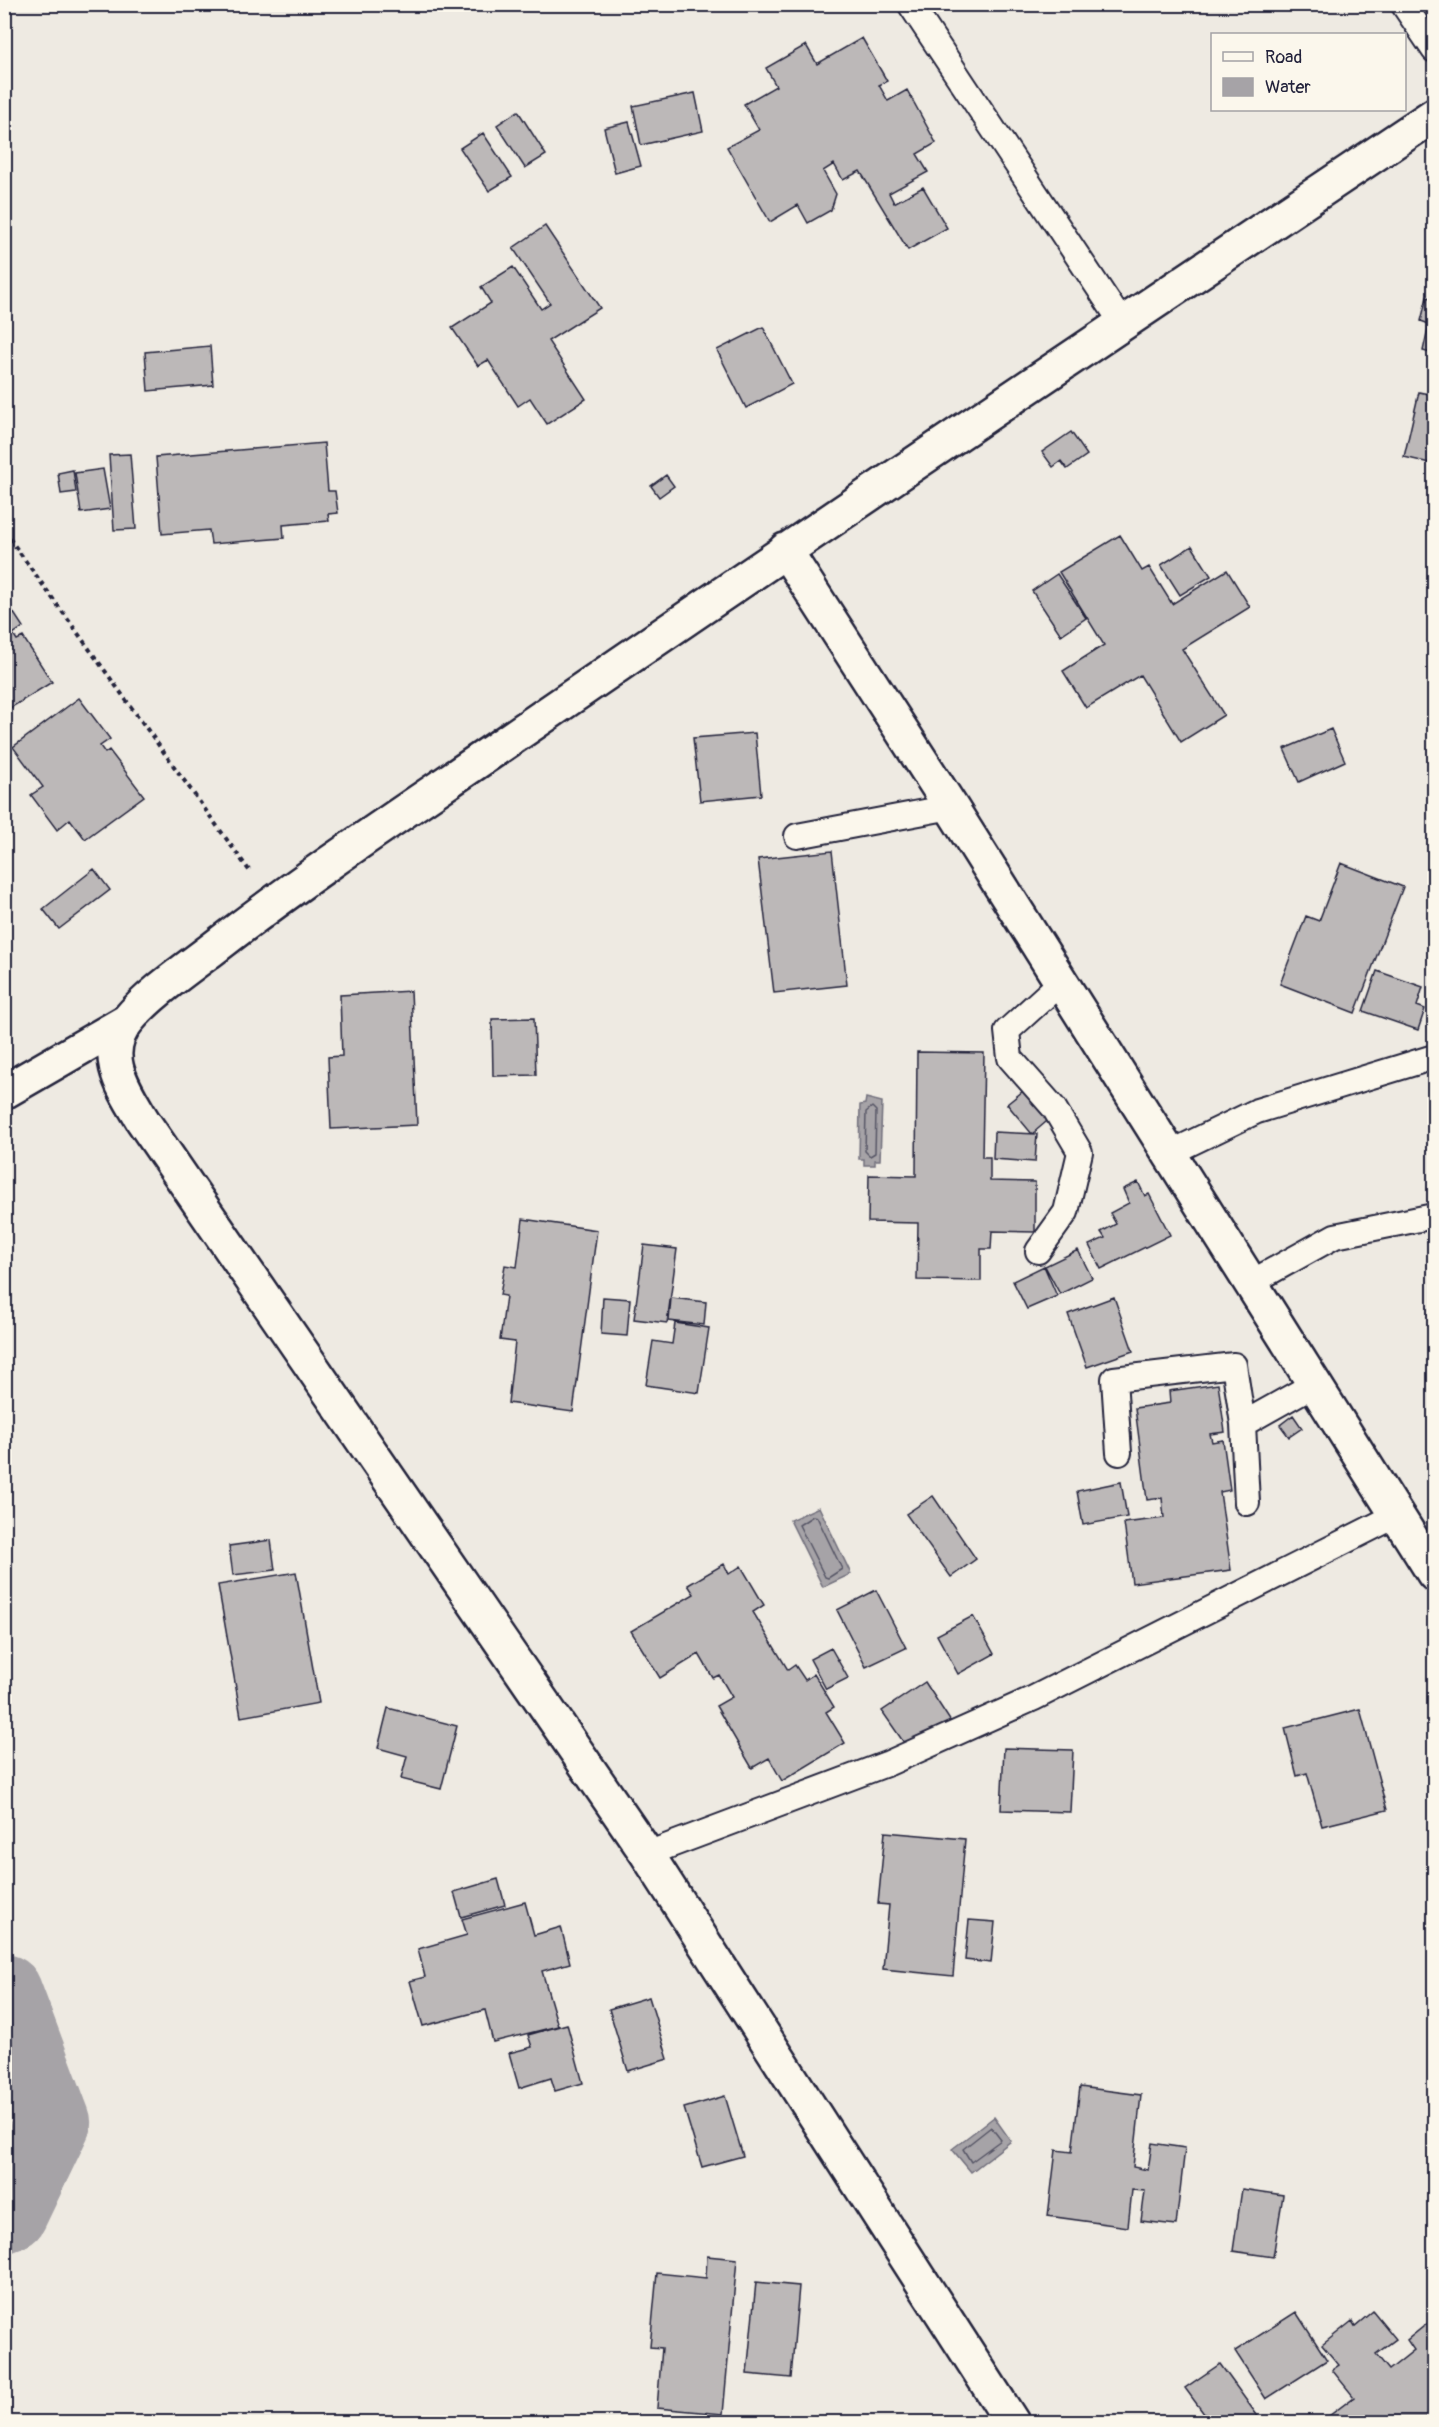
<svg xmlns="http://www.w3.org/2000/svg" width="1439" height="2427" viewBox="0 0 1439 2427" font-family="Pangolin,sans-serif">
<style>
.water{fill:#a6a3a7;stroke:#716f7c;stroke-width:1.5}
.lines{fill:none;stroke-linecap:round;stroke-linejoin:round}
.shore{stroke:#575666;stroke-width:1.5}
.river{stroke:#a6a3a7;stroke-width:76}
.building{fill:#bcb8b8;stroke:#22223b;stroke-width:1.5}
.lane-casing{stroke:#22223b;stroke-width:28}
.street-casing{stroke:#22223b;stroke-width:38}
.path{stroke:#22223b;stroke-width:4;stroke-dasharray:4.5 4.5;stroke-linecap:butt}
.lane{stroke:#fbf7ec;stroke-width:24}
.street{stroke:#fbf7ec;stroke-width:33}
</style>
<rect width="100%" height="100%" fill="#eeeae2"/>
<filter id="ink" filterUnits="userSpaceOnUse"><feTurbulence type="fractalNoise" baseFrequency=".0167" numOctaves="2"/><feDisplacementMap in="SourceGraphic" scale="12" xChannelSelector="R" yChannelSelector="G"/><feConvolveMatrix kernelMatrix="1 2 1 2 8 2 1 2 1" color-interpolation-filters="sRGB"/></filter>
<g filter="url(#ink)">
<!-- water -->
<path class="water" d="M866,1098l16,4 -2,58h-5v5h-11v-6h-5l1,-54 5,-1z
M819,1507l32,67 -28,13 -33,-67z
M994,2117l17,24 -40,31 -19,-23z"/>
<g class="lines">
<!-- shore -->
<path class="shore" d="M872,1107l4,4 -1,42 -5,3 -5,-5 1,-39z
M813,1516l4,1 25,52 -14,9 -3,-1 -26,-52z
M991,2127l10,13 -30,22 -8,-13z"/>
<!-- river -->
<path class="river" d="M4,1992l49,130 -43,90 -6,3"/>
</g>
<!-- building -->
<path class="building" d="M862,38l25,43 -8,4 9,16 19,-11 29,53 -19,11 11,18 -39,21 5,10 29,-16 24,41 -39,22 -48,-79 -17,9 -9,-16 -11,7 13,23 -5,16 -23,13 -10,-18 -28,17 -43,-75 32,-17 -15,-26 32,-18 -10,-18 40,-23 11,19z
M695,93l8,38 -62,14 -8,-39z
M518,111l28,44 -21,13 -28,-43z
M629,122l12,44 -26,7 -11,-45z
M483,133l29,44 -23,14 -29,-43z
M545,226l55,82 -52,33 38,58 -39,25 -17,-26 -12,8 -30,-46 -10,6 -26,-38 39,-25 -10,-16 32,-20 28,42 9,-6 -37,-55z
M1427,297l7,2v55l-11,-3 6,-27 -8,-3z
M763,327l29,57 -46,24 -29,-58z
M210,346l3,39 -65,6 -3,-39z
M1419,392l15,3v69l-30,-7z
M1071,432l16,23 -20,14 -6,-8 -8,6 -11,-15z
M324,443l4,48h7l3,22 -10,1 1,7 -46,4 1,13 -73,6 -2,-14 -47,4 -6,-77z
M130,454l6,75 -22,1 -5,-75z
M103,469l7,40 -29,4 -6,-40z
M73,470l3,22 -15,2 -3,-21z
M666,475l8,11 -15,11 -8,-11z
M1120,535l22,36 7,-4 23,37 55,-34 23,37 -68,42 42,66 -43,27 -41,-67 -54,33 -23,-37 41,-26 -45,-73z
M1192,546l19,30 -31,19 -19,-30z
M1057,574l29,44 -25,17 -29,-44z
M4,598l19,29 -10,7 4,6 6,-3 29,45 -48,30z
M79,698l31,41 -10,7 5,7 4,-3 35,46 -59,43 -15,-20 -13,11 -26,-35 12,-8 -30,-40z
M1331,729l14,32 -46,21 -15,-33z
M755,733l6,62 -61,6 -7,-63z
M832,851l15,134 -73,8 -16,-134z
M1341,863l62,24 -48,126 -75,-29 26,-68 13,5z
M94,869l16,21 -51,39 -16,-20z
M1377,971l46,16 -6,19 8,3 -7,21 -55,-19z
M411,991l6,134 -86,4 -3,-72 14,-1 -2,-61z
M534,1018l2,57 -43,1 -1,-57z
M917,1052l67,1 -2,104h8v24l45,1v50l-43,-1 -1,18h-10v32l-64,-1 1,-57 -50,-1 1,-47 47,1z
M1028,1087l25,29 -21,18 -25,-30z
M994,1132l43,2 -2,28 -42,-3z
M1138,1182l7,14 4,-2 21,41 -69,34 -12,-24 16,-7 -4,-6 15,-8 -6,-11 19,-10 -6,-14z
M523,1219l74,11 -24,182 -65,-9 7,-61 -15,-2 6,-44 -6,-1 5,-30 12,2z
M644,1245l33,4 -10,74 -33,-4z
M1078,1250l14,28 -32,16 -15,-28z
M1044,1266l13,30 -30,13 -14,-28z
M603,1297l27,2 -3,37 -26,-2z
M1114,1297l19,54 -46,16 -19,-53z
M671,1298l35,4 -2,23 -35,-4z
M675,1323l34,5 -10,65 -53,-8 7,-44 19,3z
M1218,1384l7,48 -15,2 2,8 11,-2 7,50 -10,2 11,78 -99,13 -8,-60 40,-5 -2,-20 -15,2 -12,-92 35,-5 -1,-12z
M1293,1415l9,13 -13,9 -9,-12z
M1121,1482l6,35 -44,8 -6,-34z
M933,1496l43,63 -25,18 -45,-63z
M271,1540l4,30 -42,5 -4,-29z
M724,1564l5,10 12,-8 23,39 -11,7 35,58 7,-5 10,15 9,-6 20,33 -8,5 19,31 -63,38 -13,-23 -17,10 -36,-62 16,-9 -13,-22 -6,3 -14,-24 -39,24 -29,-47 63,-37 -6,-9z
M296,1572l23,131 -78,14 -23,-132z
M876,1590l30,58 -40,19 -29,-57z
M973,1616l21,38 -36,20 -21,-39z
M831,1648l17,30 -22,11 -16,-30z
M925,1682l26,40 -42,28 -27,-39z
M388,1708l69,18 -16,63 -40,-10 6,-23 -29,-8z
M1360,1709l27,101 -65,16 -15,-53 -10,3 -12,-48z
M1004,1748l69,2 -3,62 -69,-2z
M885,1832l80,7 -12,137 -70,-7 6,-64 -11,-1z
M498,1879l7,26 -44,12 -7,-25z
M525,1902l9,33 27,-8 9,36 -28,8 16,55 -65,16 -8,-32 -62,16 -13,-45 15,-4 -7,-28 49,-14 -5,-16z
M969,1920l26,2 -4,41 -26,-3z
M649,1997l19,62 -40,12 -19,-62z
M567,2024l16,59 -28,8 -4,-13 -32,10 -10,-35 23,-6 -4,-12z
M1080,2087l61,8 -8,72 15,3 4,-27 33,5 -9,77 -35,-4 4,-30 -13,-1 -4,37 -80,-11 8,-66 16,2z
M725,2096l18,60 -41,11 -18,-59z
M1242,2189l41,6 -10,62 -40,-6z
M707,2256l30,3 -14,155 -66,-6 5,-60 -12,-1 7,-74 49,5z
M756,2282l43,4 -8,92 -44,-4z
M1373,2311l23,28 -20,15 13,16 25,-20 -7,-10 27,-22v104h-113l33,-25 -22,-27 7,-5 -17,-20 30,-24 3,5z
M1296,2312l31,48 -61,39 -31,-48z
M1220,2364l42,58h-52l-25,-34z"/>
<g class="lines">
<!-- lane casing -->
<g class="lane-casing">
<path id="lane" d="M910,4l212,319
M1403,4l31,46
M797,836l154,-29
M1170,1153l87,-42 177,-54
M1038,1251l28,-39 14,-60 -26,-44 -44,-50 -3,-27 55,-50
M1252,1282l83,-46 99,-20
M1119,1453l-5,-74 120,-14 9,59
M1247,1503l-4,-79 73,-41
M647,1854l242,-91 145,-65 365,-184"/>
</g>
<!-- street casing -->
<g class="street-casing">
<path id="street" d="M785,550l166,257 483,767
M4,1092l123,-71
M1012,2422l-365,-568 -504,-733c-19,-32 -44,-67 -15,-101 22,-27 63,-54 91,-76 93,-72 191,-136 287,-202 308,-212 618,-420 928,-627"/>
</g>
<!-- path -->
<path class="path" d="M4,531l247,342"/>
<!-- lane -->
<use href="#lane" class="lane"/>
<!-- street -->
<use href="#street" class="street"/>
</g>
</g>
<!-- margin -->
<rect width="1439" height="2427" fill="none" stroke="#fbf7ec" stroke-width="24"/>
<rect x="12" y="12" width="1415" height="2403" fill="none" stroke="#22223b" stroke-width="2" filter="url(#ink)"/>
<!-- legend -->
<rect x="1211" y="33" width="195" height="78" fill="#fbf7ec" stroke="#a4a2a5" stroke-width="1.5"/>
<rect x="1223" y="52" width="30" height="9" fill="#fbf7ec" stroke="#a4a2a5" stroke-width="1.5"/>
<text x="1265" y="63" font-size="18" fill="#22223b">Road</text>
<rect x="1223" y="78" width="30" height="18" fill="#a6a3a7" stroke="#a4a2a5" stroke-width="1.5"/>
<text x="1265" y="93" font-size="18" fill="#22223b">Water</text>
</svg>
